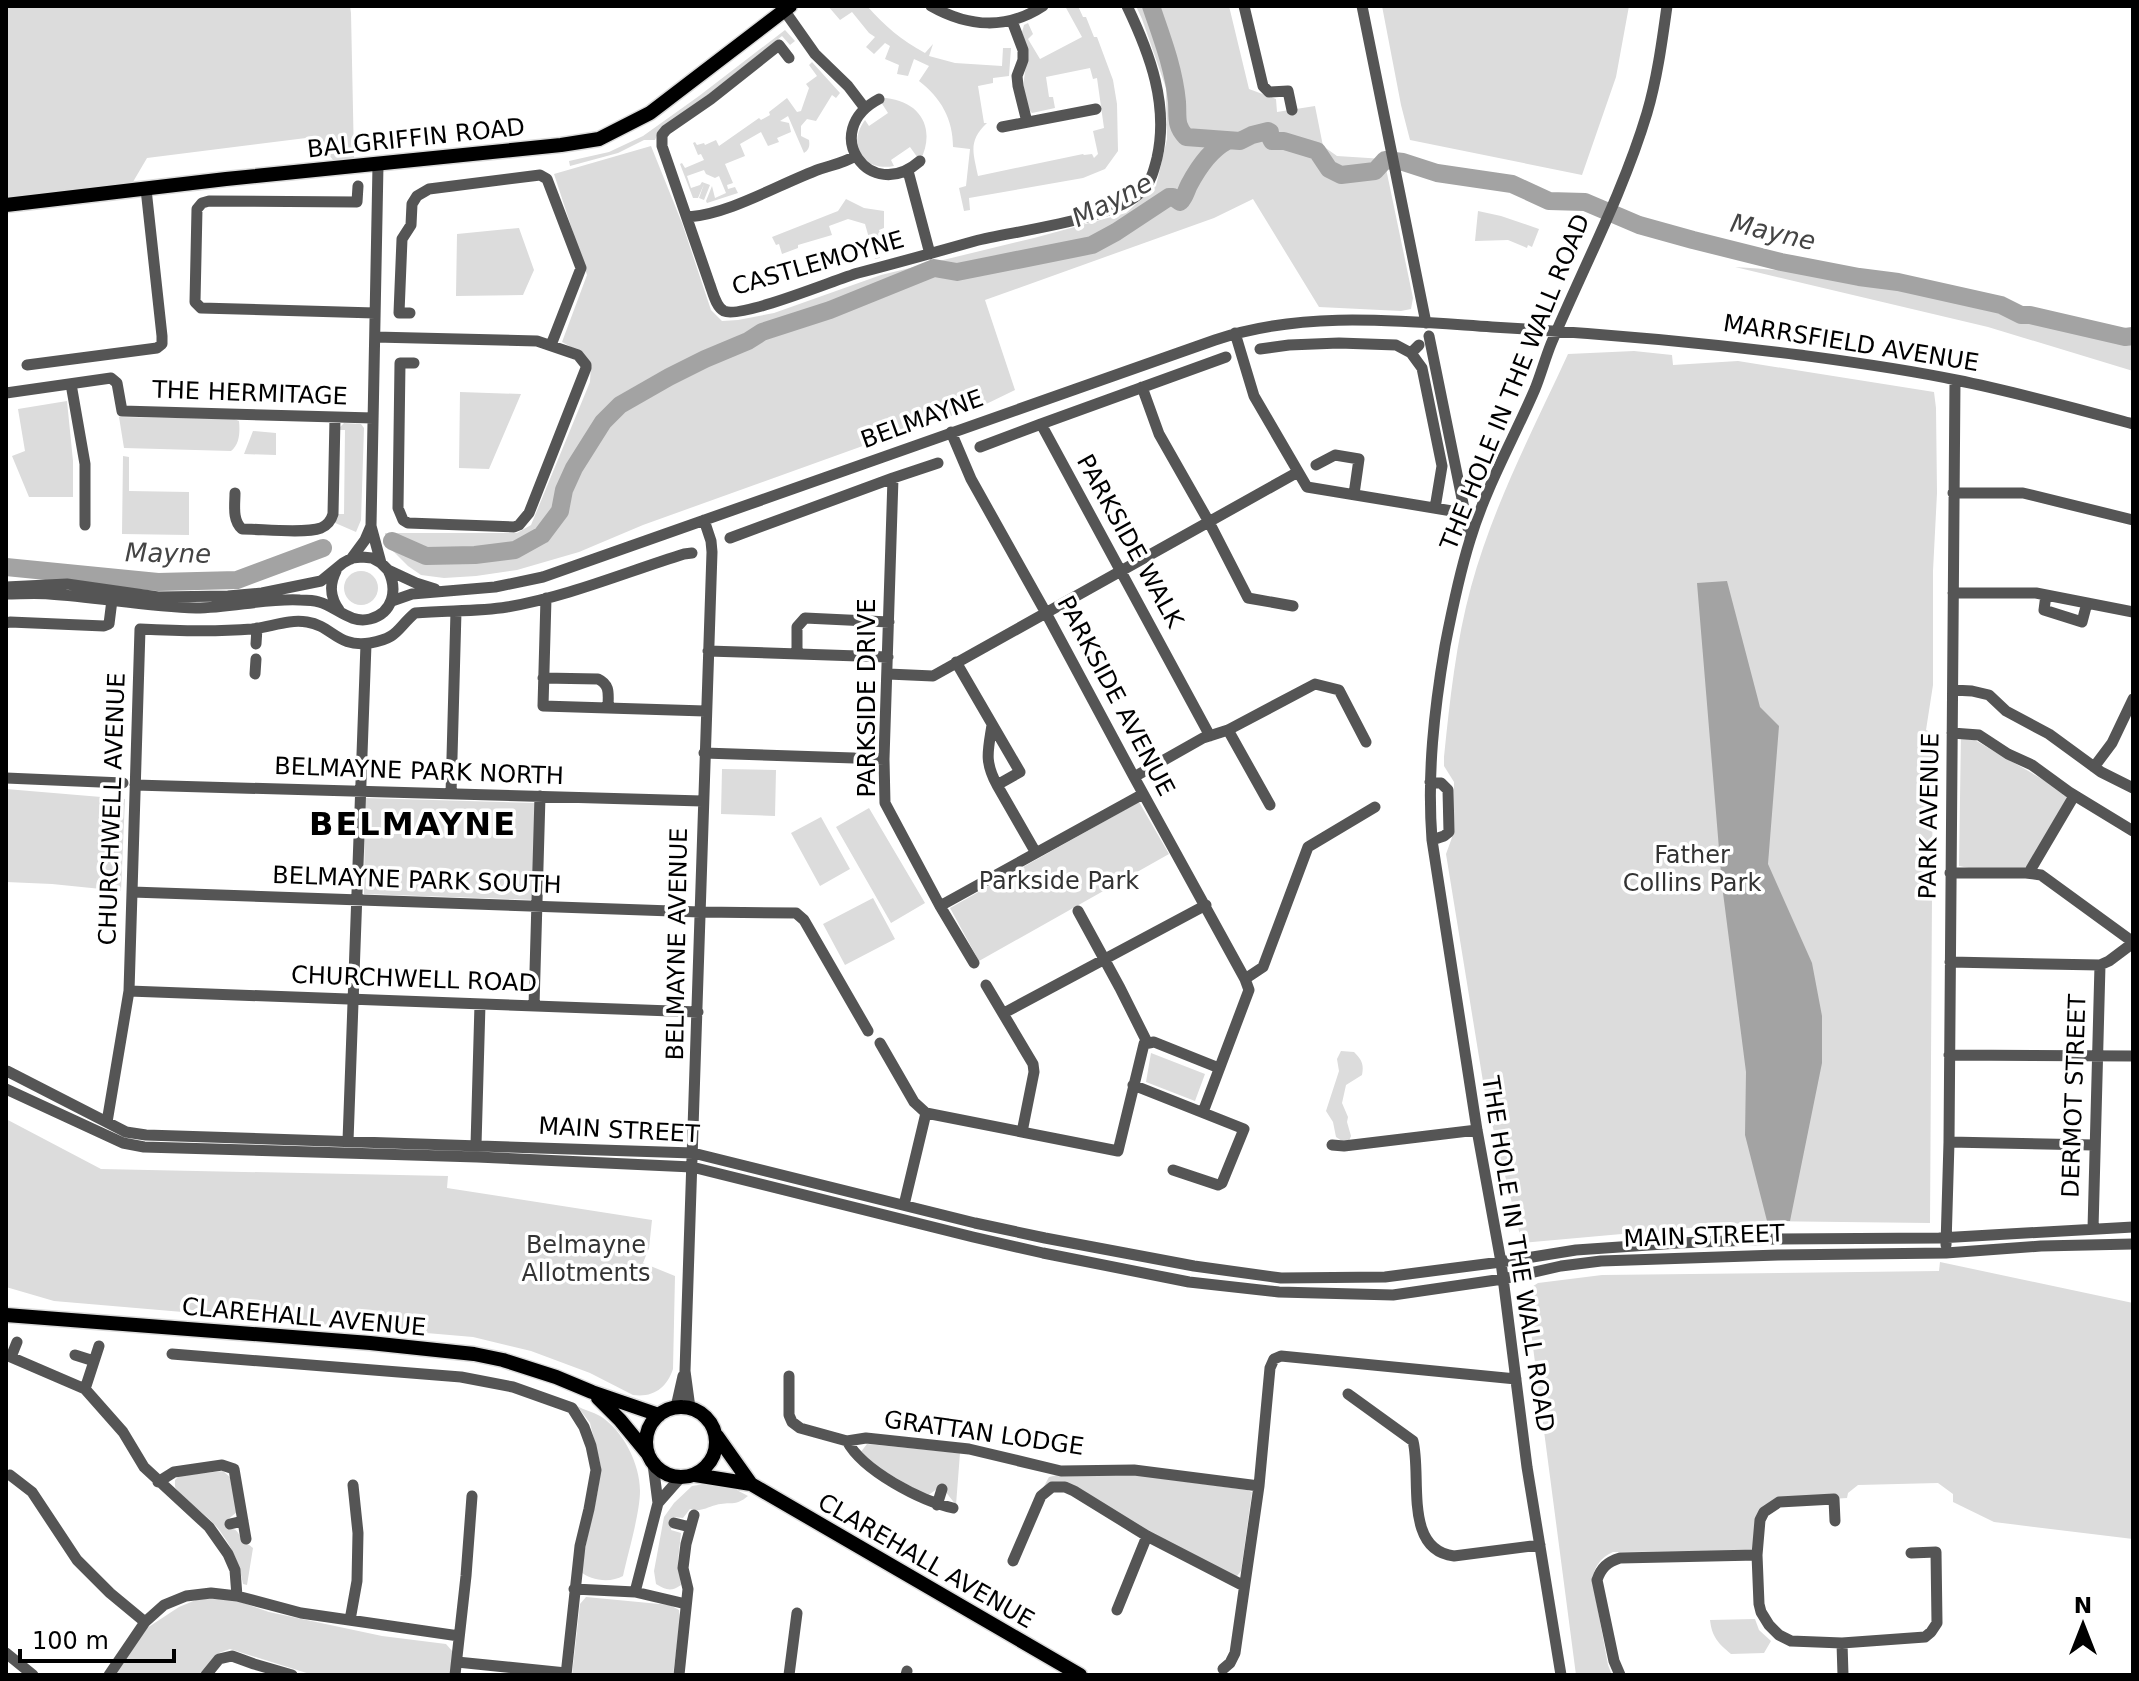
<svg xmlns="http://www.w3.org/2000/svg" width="2139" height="1681" viewBox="0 0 2139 1681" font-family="'DejaVu Sans',sans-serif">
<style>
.green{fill:#dcdcdc}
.water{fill:#a3a3a3}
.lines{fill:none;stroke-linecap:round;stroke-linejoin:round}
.river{stroke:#a3a3a3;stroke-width:18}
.major-casing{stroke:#dbdbdb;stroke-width:17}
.minor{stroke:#555;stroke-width:11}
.major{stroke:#000;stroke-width:14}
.labels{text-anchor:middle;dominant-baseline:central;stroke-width:7;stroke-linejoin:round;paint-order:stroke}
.street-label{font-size:24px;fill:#000;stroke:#fff}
.park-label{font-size:24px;fill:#333;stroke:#fff}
.water-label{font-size:26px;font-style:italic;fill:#444;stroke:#fff}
.district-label{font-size:32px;font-weight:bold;letter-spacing:2px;fill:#000;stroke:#fff}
</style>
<rect width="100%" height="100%" fill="#fff"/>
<!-- green -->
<path class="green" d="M6,6h344l1,7 3,146 -20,2 -20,-24 -167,21 -17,29 -124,12z
M828,6h39c18,20 34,34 58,47l8,-9 -4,12 26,7 47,3 1,-18h8l-2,28 -16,2v5l-15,3 6,37h3c-19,18 -14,29 -9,53l105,-22 1,1 8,-1 2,4 4,-4 -5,-23 11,-3 -7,-50 -4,1 -3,-11 -44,9 3,20h4l2,11 -23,5 -3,-3 -6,-24 5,-35 -6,-19 2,-7 4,-2 5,11 -5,5 12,20 42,-22 -17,-31h13l5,11h3l8,20h3l16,43 4,24 1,47 -13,18 -22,9 -114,20 1,12 -6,1 -5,-23 7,-2 4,-37 -17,-2c0,-28 -12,-49 -34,-66l10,-15 -15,-7 -6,17 -11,-2 2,-9 -14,-6 5,-13 -5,-3 -11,11 -8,-7 9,-10 -6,-4 -17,-21 -12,8z
M1136,6h93l20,83 27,10 1,13 38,-6 8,40 14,10 47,3 29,139 -2,11 -10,2 -82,-4 -66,-108 -39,19 -229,82 30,90 -35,17 -59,18 -278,100 -64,27 -62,18 -41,6 -32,2 -23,-3 -13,-9 -20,-20 -3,-13h132l14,-8 59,-143 1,-19 -9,-10 -20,-11 25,-67 -33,-101 97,-28 31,77 29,87 11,11 16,-1 36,-7 107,-38 153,-37 92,-25 30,-27 11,-47 -1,-51 -24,-69z
M1382,6h247l-13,71 -34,98 -172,-35 -9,-35z
M785,30l10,11 -5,4 -8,-9 -82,65 -40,28 -5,11h-11l-26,13 -48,13 -1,-5 40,-9 34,-16 56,-40z
M812,62l28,31 -4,5 -4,-3 -16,26 -9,-2 -6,7v10l8,4c1,6 0,10 -5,13l-16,-37 -8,5 9,2 2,9 -14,6 2,4 -11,4 -7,-14 -21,12 5,12 -20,8 8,19 -6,2 1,4 7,-2 3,6 -31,10 -1,-2 6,-15 3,12 11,-5 -7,-17 -4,2 -9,-4 -2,-4 -17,6 4,12 9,-3 2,-3 8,3 -6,15 -5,-2 5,-14 -6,14h-5l-13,-34 2,-1 3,5 19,-8 -3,-6 -3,1 -5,-12 2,-1 2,3 7,-2 1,2 11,-5 3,6 40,-28 2,2 9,-5 -1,-3 18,-14 10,14 4,-1 8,-23 -3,-4 11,-8 -8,-11z
M886,98c36,4 50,32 34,63l-10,-14 -19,13 3,6c-30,6 -48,-20 -29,-46l4,6 19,-13 -9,-14z
M846,199l18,9 20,3v17l-5,2 7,22 -7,2 1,4 -5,1 -10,-35 -17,-5 -19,7 3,9 -34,10v3l-16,6 -3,-10 -3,1 -4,-8 66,-26z
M1478,211l23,5 38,13 -7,18 -4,-2 -1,3 -19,-8 -33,1z
M519,228l15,42 -11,25 -67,1 1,-62z
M1735,267c135,8 267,40 398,72v32l-145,-44z
M1634,351l38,4 1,10 65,-4 196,31 2,16 1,85 -4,78v114l-7,45 7,3 -3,490 -163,-2 -245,22 -36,-143 -40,-246 8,-22v-50l-10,-16v-9c6,-58 12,-115 27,-170 22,-81 62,-157 97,-233z
M460,392l61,2 -32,75 -30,-1z
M67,401l6,60v36h-44l-17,-41 13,-5 -7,-42z
M119,417l115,2 5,2c1,10 1,23 -8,30l-107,-3z
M344,423l17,1 3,4 -3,92 -5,12 -23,-10 3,-8h8l1,-84h-8z
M253,431l23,2v22l-32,-1z
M123,456l6,1v34l60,1v43l-67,-1z
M344 588a17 17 0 1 1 34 0a17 17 0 1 1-34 0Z
M1961,732l112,65 -47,72 -57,-1 -10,-2z
M722,769l54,1 -1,46 -54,-2z
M6,789l119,10 -4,92 -69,-7 -46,-2z
M365,798l170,5v97l-171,-6z
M1139,802l30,52 -190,107 -29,-53z
M869,808l56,95 -34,20 -55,-96z
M821,817l29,52 -30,17 -29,-53z
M873,898l22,41 -50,26 -22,-41z
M1341,1051l13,1c8,8 10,12 8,23l-16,10 -4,18 6,14 -1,5 4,14 -2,5h-7l-6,-4 -3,-15 -7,-11 13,-40 -2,-12z
M1151,1053l54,21 -10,27 -49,-19z
M6,1119l95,50 347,7 -1,12 205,32 -3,28 -6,15 32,13 -2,93c-6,18 -19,29 -40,26l-43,-22 -59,-22 -58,-14 -419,-36 -48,-14z
M1940,1262l193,41v236l-139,-17 -41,-20v-8l-15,-11 -80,2 -10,8 -1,5 -64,4 -26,19 -3,30 -141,1c-13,6 -17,13 -21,26l16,87 4,10h-36l-48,-366 -1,-19 11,-7 64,-8 337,-4z
M577,1406c7,4 16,6 23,10 23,14 40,48 40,75 0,22 -12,62 -17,85 -12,7 -33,5 -43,-5l18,-81 3,-23 -11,-44z
M867,1444l93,9 -4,52 -11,-14 -8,-2 -10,7 -53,-31 -14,-12z
M223,1471l8,7 6,34 -10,8 1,8c10,1 9,4 14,11 2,3 8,6 11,9l-6,37 -4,-1c-3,-17 -9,-33 -19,-47 -12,-20 -31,-29 -45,-45 -5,-5 -4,-6 -4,-12l4,-4z
M1061,1474l75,1 111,15 5,2 -11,79 -4,5h-7l-77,-41 -76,-48 -35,3 7,-13z
M711,1483l24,6 13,7c-13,11 -18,5 -32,9 -11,3 -15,7 -26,4l-7,9 -9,-1 -3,13 10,3 -3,27 3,25c-10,7 -15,5 -25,-1l-2,-13 10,-54 10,-14 18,-17z
M203,1597l29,2 37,13 113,24 64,8 7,8 -3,23h-137l-83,-26 -11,4 -19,22h-86l33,-47 32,-21z
M586,1597l84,8 9,5 1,13 -7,52h-101l8,-71z
M1755,1619l4,11 12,11 -7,12 -33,1c-13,-11 -19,-17 -21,-34z"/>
<!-- water -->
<path class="water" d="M1727,581l33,126 19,19 -11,138 44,99 10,53v47l-32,158h-23l-22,-86 1,-63 -24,-187 -25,-302z"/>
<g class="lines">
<!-- river -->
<path class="river" d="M1151,6c11,32 23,63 26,96 1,16 -2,23 9,35l54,4 12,-6 16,-4 2,1v5l2,4h12l33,10 12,18 12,6 34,-4 10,-11 18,2 34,11 75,11 37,17 36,1 54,23 54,15 88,22 78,15 39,5 103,23 20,10h9l95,22 8,-1
M392,541l34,15 49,-1 40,-5 27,-15 18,-24 4,-21 10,-22 29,-46 17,-17 49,-28 36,-18 43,-18 14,-9 68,-22 104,-42 23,4 135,-27 24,-13 53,-35h4l7,5c5,-5 6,-11 9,-17 9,-17 21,-35 38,-44
M6,567l152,15 79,-2 86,-32"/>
<!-- major casing -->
<g class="major-casing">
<path id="major" d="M6,205l220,-26 335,-34 38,-6 51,-26 140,-107
M6,1315l364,28 104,11 29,6 53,17 36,15 67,23
M598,1398l22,22 28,34
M646 1442a35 35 0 1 1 70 0a35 35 0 1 1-70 0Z
M717,1436l34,48
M695,1475l56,9 329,191"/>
</g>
<!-- minor -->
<path class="minor" d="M931,6c37,21 76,24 112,0
M1244,6l19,80 6,6 19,-1 4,19
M1362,6l64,317
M784,10l31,44 33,32 16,21
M1012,21l11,29v10l-6,16 1,10 9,36
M789,58l-10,-13 -68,54 -45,31 -4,5v11l48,139c3,8 6,22 14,26 17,8 110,-31 134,-38 39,-10 78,-21 117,-32 39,-10 143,-22 167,-50 9,-9 12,-21 15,-33 12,-53 -7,-104 -30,-152
M879,99c-61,32 -9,106 41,62
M1002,127l94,-18
M378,165l-7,361 10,37
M908,171l22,83
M358,186l-1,16 -148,-1 -7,2 -5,6 -2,93 6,6 174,5
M688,217c42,-3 91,-33 132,-48 12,-4 24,-6 35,-13
M410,313h-11l3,-74 9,-14 1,-21 5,-8 12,-7 111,-14 7,4 34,89 -30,77
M1235,333l19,63 53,91 145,24
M1429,336l41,202
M375,337l162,4 41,14 8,10v3l-57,145 -10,12 -5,2 -106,-4 -5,-3 -5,-12 2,-145h14
M1260,349l29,-4 50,-2 57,2 15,8 11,15 20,98 -7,42
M1411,353l8,-8
M27,365l130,-17 5,-4v-8l-16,-147
M71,384l14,80v61
M1142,387l17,47 50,88 39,76 45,8
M6,393l105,-15 6,5 5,28 251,7
M1041,424l185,-67
M951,432l20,47 75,134 88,164 111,202 4,11 -46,122
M980,447l61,-23 169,312
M1316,465l19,-10 24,4 -5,35
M893,478l-9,281 1,44 55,103 34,57
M235,493c0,12 -3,27 7,36 20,0 62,5 79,-1 7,-3 10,-7 12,-14l2,-96
M1953,493h70l110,27
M730,538l163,-60 45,-15
M351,559l14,-19 6,-14
M336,571c-7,14 -6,26 3,39
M6,587l61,-3 91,13 70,-1 34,-3 59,-12 22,-18 9,-5 10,-1 10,1 9,5 7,7 28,13 19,6
M1953,593h83l97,19
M6,594c14,0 29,-1 43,0 49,3 98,13 147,14 35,0 70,-10 104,-8 6,0 13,0 19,2 18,5 31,22 51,17 23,-6 28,-29 18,-49
M2046,595l-2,15 38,12 5,-19
M546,598l-3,108 162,5
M392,601l20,-7 83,-7 48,-10 672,-237c88,-30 186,-19 277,-13 103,6 206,15 308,28 52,7 105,14 156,25 60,12 118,28 177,44
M6,623l4,-1 94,4 5,-2 3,-24
M256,644l1,-16
M708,651l180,6
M797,653v-26l8,-9 84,4
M956,662l64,110 -23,13 39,68
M255,674l1,-15
M888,674l45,2 365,-204
M543,678l55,1c13,6 10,16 10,29
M1953,690l19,1 17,4 17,16 43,23 52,38 32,16
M992,725c-4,26 -8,36 5,60
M1228,730l42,75
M1952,733l27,2 29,19 24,11 37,27 64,39
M704,753l180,6
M2094,767l18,-24 21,-44
M1134,777l69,-39 25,-8 87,-46 24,6 27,52
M6,778l117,5
M1430,782l11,1 7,7 1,42 -5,4 -12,4
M135,785l567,16
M451,794l5,-183
M1950,873h76l15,2 92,67
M2030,873l1,-4 43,-73
M132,892l568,20 96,1 8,7 64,111
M940,906l203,-112
M1078,911l42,77 27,54
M1950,962l150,3 9,-4 24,-18
M1245,979l18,-12 45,-120 67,-40
M986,985l47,79 1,8 -12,60
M129,991l569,21
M534,1006l6,-210
M1004,1013l202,-108
M880,1043l34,59 12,11 -22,92
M1949,1055l184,1
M6,1073l1,-2 119,61 20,3 547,18 282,70 70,15 149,28 87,12 104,-1 116,-15 75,-12 102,-7 98,-4 163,-1 194,-11
M1133,1085l111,44 -22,54 -4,2 -45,-15
M6,1089l117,54 21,4 333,10 215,10 281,70 70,16 146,29 90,10 114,3 110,-16 58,-13 40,-5 177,-6 168,-2 95,-7 92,-2
M926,1113l192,38 26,-107 10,-2 65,26
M107,1122l22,-131 11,-362c38,2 74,3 112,0 19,-2 36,-10 55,-7 26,4 30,26 63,21 29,-5 27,-15 45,-30 31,-3 62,-1 92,-6 60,-10 119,-35 177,-53l8,-1
M348,1141l18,-497
M1949,1142l145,3
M476,1145l4,-141
M1332,1145l12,1 133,-16
M2093,1229l7,-264
M1946,1245l3,-103 6,-762
M172,1354l289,23 52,10 59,21 12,19 7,19 5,24 -7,39 -9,37 -14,129
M6,1355l79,34 38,43 21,35 65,60 19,27 7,16 2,26
M75,1355l19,6
M11,1357l6,-15
M789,1376v39l3,7 8,6 47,13 19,-3 103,11 92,22 73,-1 125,16
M85,1389l14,-43
M1348,1394l65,47c9,35 -10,109 41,115l86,-11
M676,1407l7,-31
M690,1408l-5,-37 27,-819 -1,-11 -7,-21
M847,1441c16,30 74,60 106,67
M10,1475l22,17 45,68 33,33 35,29
M158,1482l16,-10 48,-7 12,4 12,70
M658,1503l22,-25
M937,1505l5,-16
M1835,1521l-1,-22 -55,3 -15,10 -4,8 -3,35 2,49 2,8 8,13 10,10 12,6 51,2 83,-6 6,-5 6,-9 -1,-71 -25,1
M674,1523l16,4
M230,1524l13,-3
M1013,1561l28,-65 11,-9h13l9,4 73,45 97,50
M574,1589l61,3 51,12
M635,1592l23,-89 -5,-39
M1117,1610l30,-74
M350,1620l7,-39 1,-48 -5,-48
M1842,1643l1,32
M6,1653l27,22
M457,1662l109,11
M1223,1669l7,-6 5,-10 24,-167 11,-118 4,-9 7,-3 235,23
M109,1675l36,-53 19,-17 22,-9 25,-3 26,3 64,17 158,23
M206,1675l13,-16 13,-3 22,8 38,11
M455,1675l11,-99 6,-80
M679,1675l9,-86 -5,-21 3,-24 8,-29
M789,1675l8,-62
M906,1675l1,-4
M1561,1675l-34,-208 -26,-205 -24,-132 -45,-290c-5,-66 2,-129 13,-194 7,-36 14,-71 25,-106 16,-53 43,-100 65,-151 6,-15 10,-30 16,-45 32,-76 72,-151 96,-231 10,-34 15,-71 20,-107
M1620,1675l-6,-14 -17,-81c4,-12 10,-18 23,-22l137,-3"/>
<!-- major -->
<use href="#major" class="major"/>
</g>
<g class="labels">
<!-- street labels -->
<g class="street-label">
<text transform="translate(416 138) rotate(-6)">BALGRIFFIN ROAD</text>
<text transform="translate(818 263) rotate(-16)">CASTLEMOYNE</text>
<text transform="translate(1851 343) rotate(9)">MARRSFIELD AVENUE</text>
<text transform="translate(1515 382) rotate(-68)">THE HOLE IN THE WALL ROAD</text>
<text transform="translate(250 393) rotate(2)">THE HERMITAGE</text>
<text transform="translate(922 419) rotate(-20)">BELMAYNE</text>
<text transform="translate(1130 541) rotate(61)">PARKSIDE WALK</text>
<text transform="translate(1116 696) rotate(62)">PARKSIDE AVENUE</text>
<text transform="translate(867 698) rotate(-90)">PARKSIDE DRIVE</text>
<text transform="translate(419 771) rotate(2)">BELMAYNE PARK NORTH</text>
<text transform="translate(112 809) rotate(-88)">CHURCHWELL AVENUE</text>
<text transform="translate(1929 816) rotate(-89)">PARK AVENUE</text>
<text transform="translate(417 880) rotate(2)">BELMAYNE PARK SOUTH</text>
<text transform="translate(677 944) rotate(-89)">BELMAYNE AVENUE</text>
<text transform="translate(414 979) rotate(2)">CHURCHWELL ROAD</text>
<text transform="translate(2074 1096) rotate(-88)">DERMOT STREET</text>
<text transform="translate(619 1130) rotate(3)">MAIN STREET</text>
<text transform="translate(1704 1236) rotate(-2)">MAIN STREET</text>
<text transform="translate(1518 1254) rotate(81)">THE HOLE IN THE WALL ROAD</text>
<text transform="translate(304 1317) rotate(5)">CLAREHALL AVENUE</text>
<text transform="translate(984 1433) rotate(8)">GRATTAN LODGE</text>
<text transform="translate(926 1561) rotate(30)">CLAREHALL AVENUE</text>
</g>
<!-- park labels -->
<g class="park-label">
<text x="1692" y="855">Father<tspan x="1692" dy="28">Collins Park</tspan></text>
<text x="1059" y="881">Parkside Park</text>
<text x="586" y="1245">Belmayne<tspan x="586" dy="28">Allotments</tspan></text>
</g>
<!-- water labels -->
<g class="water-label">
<text transform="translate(1112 200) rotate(-27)">Mayne</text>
<text transform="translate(1773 232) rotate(13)">Mayne</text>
<text transform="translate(168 553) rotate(1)">Mayne</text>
</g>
<!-- district labels -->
<g class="district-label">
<text x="413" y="824">BELMAYNE</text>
</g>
</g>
<!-- border -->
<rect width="2139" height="1681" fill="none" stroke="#000000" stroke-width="16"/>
<!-- north arrow -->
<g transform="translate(2083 1625)" stroke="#ffffff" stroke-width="6" paint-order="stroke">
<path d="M0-6L14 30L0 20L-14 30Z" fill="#000000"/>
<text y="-12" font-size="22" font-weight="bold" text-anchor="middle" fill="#000000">N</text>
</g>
<!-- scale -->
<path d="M20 1649v12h154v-12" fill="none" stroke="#000000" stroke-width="4"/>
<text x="32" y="1649" font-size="24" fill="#000000" stroke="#ffffff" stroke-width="6" paint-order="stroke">100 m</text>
</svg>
